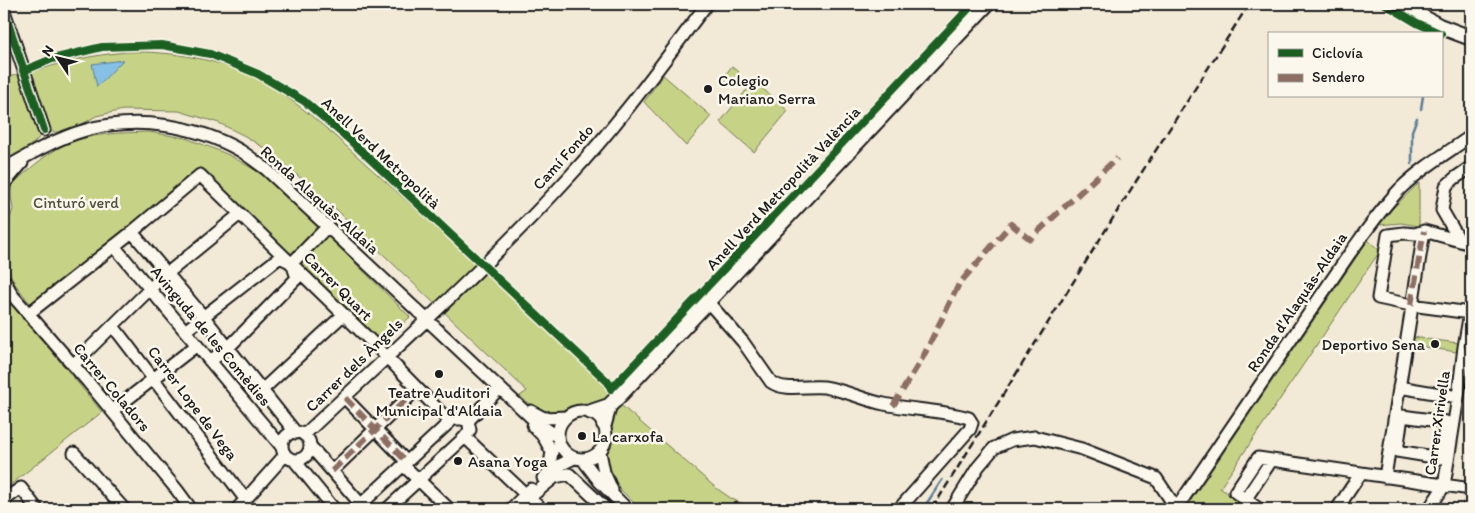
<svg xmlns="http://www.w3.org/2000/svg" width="1475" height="513" viewBox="0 0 1475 513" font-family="Itim,sans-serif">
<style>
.green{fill:#c6d387;stroke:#717852}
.water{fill:#86c0e5;stroke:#5c7e95}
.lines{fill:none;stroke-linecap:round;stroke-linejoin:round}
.stream{stroke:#5c7e95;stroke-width:2.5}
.minor-casing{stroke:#1c1c1c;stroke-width:15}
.major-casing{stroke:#1c1c1c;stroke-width:18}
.minor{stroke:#fbf7ec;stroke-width:11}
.major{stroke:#fbf7ec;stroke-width:14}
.rail{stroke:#1c1c1c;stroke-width:2.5;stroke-dasharray:8 4;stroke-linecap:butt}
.quiet{stroke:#8d6e63;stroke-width:6;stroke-dasharray:12 6;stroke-linecap:butt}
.cycleway-casing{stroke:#fbf7ec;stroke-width:11}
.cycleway{stroke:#1b5e20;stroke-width:8}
.poi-dot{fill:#1c1c1c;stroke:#fbf7ec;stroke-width:2}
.labels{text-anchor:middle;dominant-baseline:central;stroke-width:5;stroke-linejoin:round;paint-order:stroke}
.poi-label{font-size:16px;fill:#1c1c1c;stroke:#fbf7ec;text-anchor:start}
.street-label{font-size:16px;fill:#1c1c1c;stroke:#fbf7ec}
.park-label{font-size:16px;fill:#4f533c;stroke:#fbf7ec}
</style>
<rect width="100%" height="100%" fill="#f3e9d7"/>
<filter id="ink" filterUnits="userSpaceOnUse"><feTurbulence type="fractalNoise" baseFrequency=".02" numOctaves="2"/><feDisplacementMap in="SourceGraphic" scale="10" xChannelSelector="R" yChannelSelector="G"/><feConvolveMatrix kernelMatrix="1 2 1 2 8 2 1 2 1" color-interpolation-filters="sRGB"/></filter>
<g filter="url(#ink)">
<!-- green -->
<path class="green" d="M127,52c45,-1 94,7 134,29 24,13 45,30 65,47l152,137 -41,41 -99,-95 -66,-58 -27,-17 -26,-13 -40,-12 -56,-1 -27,6 -15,9 -18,7h-16l-20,-58c33,-12 65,-19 100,-22z
M732,66l7,6 -12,15 -7,-5z
M20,73l21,62 -6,7 -31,21v-84z
M663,75l48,41 -25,30 -42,-44z
M754,81l34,30 -34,41 -34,-30z
M149,132l36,6 22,8 22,9 40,23 141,139 -27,26 -183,-174 -168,137 -17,-22 -11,-24v-30l6,-12 3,-9 -2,-14 1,-11c16,-13 31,-28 50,-38 27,-13 57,-13 87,-14z
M1419,183v43l-18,-3 -22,2 13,-16z
M1368,240l12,11 -160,237 31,21h-66z
M483,268l131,123c-2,4 -6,9 -10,12 -7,4 -12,2 -19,2 -13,1 -25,11 -38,8 -9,-2 -20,-10 -27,-17l7,-5 -85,-81z
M4,294l98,118 -98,78z
M1412,337l46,6 -1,9 -46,-7z
M622,406l94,82 16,11 22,10h-114l-24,-24 -6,-12 -4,-18 7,-17 -3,-18 1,-5z"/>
<!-- water -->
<path class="water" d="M123,60l-26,27 -5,-23z"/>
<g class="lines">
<!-- stream -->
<path class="stream" d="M1421,109l2,-13
M1412,164v-33l5,-13
M923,509l19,-29"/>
<!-- minor casing -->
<g class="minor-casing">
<path id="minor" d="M4,11l40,119
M4,169c26,-15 53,-31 82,-39 51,-14 110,-5 155,21 8,5 16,12 25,18l269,252 23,16
M4,184l18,-21
M132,232l71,84 93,117
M1460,241l-18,-31 4,-24 9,-8 16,-11
M114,246l168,201
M292,263l36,-37
M4,280l9,16 75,86 89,108 14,19
M708,302l35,40 28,40c14,10 37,3 53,5 21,3 40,13 60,17 28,6 57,6 85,14l3,5 -2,6 -71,80
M1470,313l-59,-8 -33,-7 10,-63 16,-2 11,1 9,-3 47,13
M28,314l104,-82 68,-57 174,169 76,78
M113,326l133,174
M185,331l95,-74 12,6 5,15 -69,70 -18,13
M73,365l85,-84 82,-67
M1399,387l59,10
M261,391l82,-76
M345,398l62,64
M112,411l85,-66
M531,411l13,7 22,-1
M558 435a24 24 0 1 1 48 0a24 24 0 1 1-48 0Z
M1402,416l44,6 -6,36 -43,-7z
M468,421l32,-33
M533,426l10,10 9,16 -2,12
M282 446a14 14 0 1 1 28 0a14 14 0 1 1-28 0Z
M304,435c90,-85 183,-168 266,-259 50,-54 93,-114 137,-172
M465,437l76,72
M311,447l54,62
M600,452l4,20 8,18
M74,453l50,56
M294,460l40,49
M583,460l16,21 28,28
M403,465l46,44
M332,471l85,-82
M1385,477l39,-246
M543,478l11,-10 20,-10
M525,494h9l21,-17 14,-3 37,35
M4,500l17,-12 16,21
M1245,500l26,-39
M237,509l48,-54
M356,509l97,-90h9l6,2
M387,509l78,-72 5,-7 -2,-9
M511,509l20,-20
M952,509l26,-42 16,-19 18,-8 23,-3 47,12 74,29 20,30
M1176,509l174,-256c16,-22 31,-44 50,-64 21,-21 47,-36 71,-53
M1259,509l-24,-17 23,-34 213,31
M1337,509l24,-36
M1429,509l15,-23 14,-89 6,-50 7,-40
M1470,509l1,-8"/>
</g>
<!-- major casing -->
<g class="major-casing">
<path id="major" d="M1398,4l41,22 32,12
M591,412l18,-6 11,-11 367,-391
M604,424l5,-18"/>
</g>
<!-- minor -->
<use href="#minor" class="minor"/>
<!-- major -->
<use href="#major" class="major"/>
<!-- rail -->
<path class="rail" d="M932,509l196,-315 121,-190"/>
<!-- quiet -->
<path class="quiet" d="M1411,305l13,-74
M1464,347l7,-2
M345,398l62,64
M893,406l30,-49 36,-73 52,-60 19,15 87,-81
M332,471l85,-82
M1470,509l1,-8"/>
<!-- cycleway casing -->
<g class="cycleway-casing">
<path id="cycleway" d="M1385,4l32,19 24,11
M4,11l40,119
M23,71l29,-12 50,-12 60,-2 48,9 48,20 46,27 47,40 257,241 3,7 362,-385"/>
</g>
<!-- cycleway -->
<use href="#cycleway" class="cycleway"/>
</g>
</g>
<!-- markers -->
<g class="poi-dot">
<circle cx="708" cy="89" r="5"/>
<circle cx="1435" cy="344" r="5"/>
<circle cx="439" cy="374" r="5"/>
<circle cx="582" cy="436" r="5"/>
<circle cx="458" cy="461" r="5"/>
</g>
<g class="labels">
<!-- poi labels -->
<g class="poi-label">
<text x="718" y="80">Colegio<tspan x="718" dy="18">Mariano Serra</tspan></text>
<text x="1425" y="344" text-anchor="end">Deportivo Sena</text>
<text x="439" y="392" text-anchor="middle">Teatre Auditori<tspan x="439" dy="18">Municipal d'Aldaia</tspan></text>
<text x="592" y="436">La carxofa</text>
<text x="468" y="461">Asana Yoga</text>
</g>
<!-- street labels -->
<g class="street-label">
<text transform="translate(381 153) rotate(43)">Anell Verd Metropolità</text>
<text transform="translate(563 157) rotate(-48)">Camí Fondo</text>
<text transform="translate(783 188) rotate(-47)">Anell Verd Metropolità València</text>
<text transform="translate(320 200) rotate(42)">Ronda Alaquàs-Aldaia</text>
<text transform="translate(338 286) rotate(45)">Carrer Quart</text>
<text transform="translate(1297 302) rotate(-56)">Ronda d'Alaquàs-Aldaia</text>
<text transform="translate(211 336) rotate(50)">Avinguda de les Comèdies</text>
<text transform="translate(354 365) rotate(-44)">Carrer dels Àngels</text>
<text transform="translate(112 387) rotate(50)">Carrer Coladors</text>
<text transform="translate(193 403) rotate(53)">Carrer Lope de Vega</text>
<text transform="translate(1437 423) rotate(-82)">Carrer Xirivella</text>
</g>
<!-- park labels -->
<g class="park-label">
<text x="76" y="202">Cinturó verd</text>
</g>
</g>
<!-- margin -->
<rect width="1475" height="513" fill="none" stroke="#fbf7ec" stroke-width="20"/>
<rect x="10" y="10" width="1455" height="493" fill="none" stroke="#1c1c1c" stroke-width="2" filter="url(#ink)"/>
<!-- legend -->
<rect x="1268" y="32" width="175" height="65" fill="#fbf7ec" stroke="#a29f99"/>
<rect x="1278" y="49" width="25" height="8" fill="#1b5e20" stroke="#a29f99"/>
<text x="1312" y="58" font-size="15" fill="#1c1c1c">Ciclovía</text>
<rect x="1278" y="74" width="25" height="8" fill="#8d6e63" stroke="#a29f99"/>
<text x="1312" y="82" font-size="15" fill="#1c1c1c">Sendero</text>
<!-- north arrow -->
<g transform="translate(58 58) rotate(305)" stroke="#fbf7ec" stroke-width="4" paint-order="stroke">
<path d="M0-4L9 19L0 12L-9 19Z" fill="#1c1c1c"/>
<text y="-8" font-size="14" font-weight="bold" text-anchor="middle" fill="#1c1c1c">N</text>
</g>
</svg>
